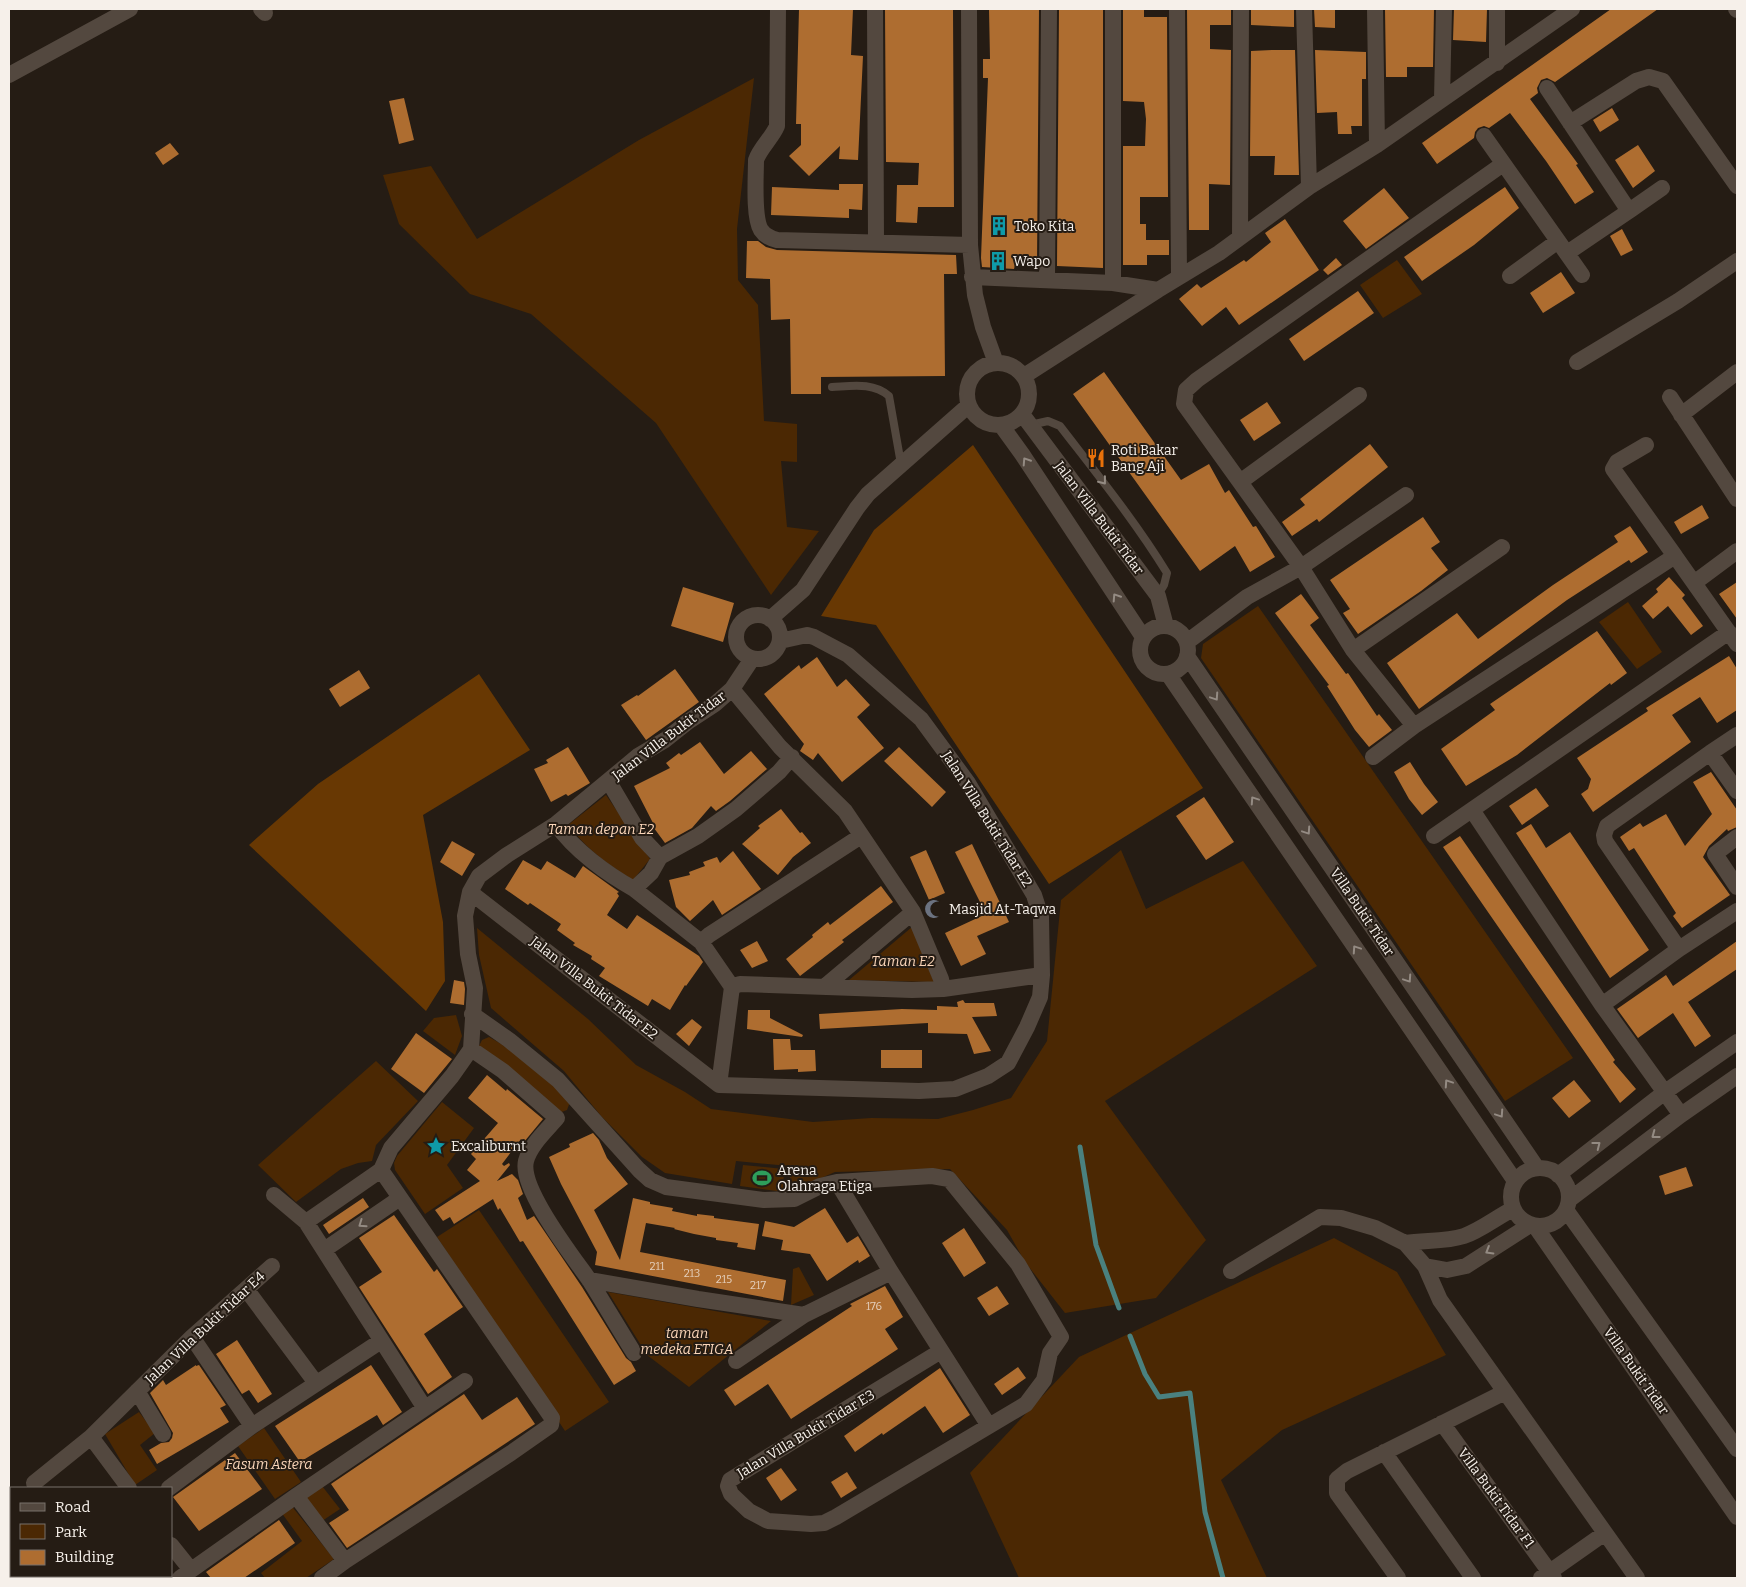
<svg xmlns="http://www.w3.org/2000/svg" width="1746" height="1587" viewBox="0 0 1746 1587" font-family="Bitter,serif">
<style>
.green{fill:#4b2803}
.forest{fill:#683803}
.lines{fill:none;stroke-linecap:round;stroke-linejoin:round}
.stream{stroke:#4a817f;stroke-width:5}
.building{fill:#ae6d30}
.service{stroke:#53483f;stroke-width:8}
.minor{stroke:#53483f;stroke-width:16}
.oneway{stroke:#948b83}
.labels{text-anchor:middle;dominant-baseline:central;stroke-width:4;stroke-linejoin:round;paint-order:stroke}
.number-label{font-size:11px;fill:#e4cfbc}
.poi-label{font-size:14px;fill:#f6f0ea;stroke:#251c14;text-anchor:start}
.street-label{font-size:14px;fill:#f6f0ea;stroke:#251c14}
.park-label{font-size:14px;font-style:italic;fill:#fbd6b9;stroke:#251c14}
</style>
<rect width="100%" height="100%" fill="#251c14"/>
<!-- green -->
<path class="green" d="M754,78l-17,151 1,51 20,25 6,116 33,3v38l-16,-1 6,66 32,4 -48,64 -115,-172 -125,-109 -61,-20 -71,-70 -16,-49 48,-9 46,73 162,-99z
M1397,260l25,34 -39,24 -23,-33z
M1628,602l34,50 -25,17 -38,-47z
M1258,606l315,452 -68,43 -304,-443 2,-14z
M606,795l44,64 -17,21c-27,-17 -45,-30 -65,-55z
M1121,850l25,59 97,-48 74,105 -212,135 101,139 -50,58 -91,15 -40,-51 -18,-32 -57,-61 -115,3 -44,19 -2,-25 -53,-5 -4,23 -67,-11 -23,-16 -40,-40 -38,-46 -73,-63 -12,-53 -2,-27 111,91 48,46 49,27 26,17 102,13 58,-4 67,1 35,-9 38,-12 36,-57 14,-141z
M912,927l22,55 -85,-2z
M456,1015l6,21 -7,19 -32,-24 11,-13z
M489,1037c30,16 59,39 81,65l-3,8 -8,3 -80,-67 3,-6z
M376,1061l42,40 -42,44 -4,16 -14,2 -17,6 -45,33 -38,-37z
M442,1102l32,26 -27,37 16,23 -38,26 -30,-44 -1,-7 3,-7z
M743,1165l41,4 -1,23 -43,-6z
M479,1210l130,192 -44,29 -128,-194z
M1334,1238l63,34 49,83 -164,75 -61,50 46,98h-248l-49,-105 109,-116z
M799,1267l15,28 -23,10 2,-36z
M608,1292l163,29 -82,66 -42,-32z
M139,1412l16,21 -15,12 17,25 -22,15 -30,-51z
M264,1428l37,54 -26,17 -37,-53z
M319,1482l21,27 -18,12 -19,-26z
M290,1504l44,55 -28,19h-41l-4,-5 41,-32 -21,-29z"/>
<!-- forest -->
<path class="forest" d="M973,445l230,343 -154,96 -173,-259 -55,-9 53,-86z
M479,674l51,76 -107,65 20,107 2,59 -19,30 -177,-166 69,-61z"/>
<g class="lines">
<!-- stream -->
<path class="stream" d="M1080,1147l16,98 23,63
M1130,1336l15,38 14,23 31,-4 15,119 18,66"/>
</g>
<!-- building -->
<path class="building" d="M799,9h54l-2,46 12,1 -5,104 -19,-1 1,-13 -31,30 -20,-20 12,-11v-21h-5z
M885,9h68l1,198h-36l-1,16 -21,-1 1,-37h21l1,-22 -33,-1z
M989,9h50l-2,256h-22l-1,4 -32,-2 -1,-9 7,-180h-5v-19h7z
M1059,9h44v259l-46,-2z
M1123,9h21v8h23l1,180h-28v27h6v16h23v15h-22v10h-24v-119h22l1,-27 -2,-17 -21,-1z
M1187,9h44v16h-21v24l21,1 -1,135 -21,-1v46h-20z
M1251,9h43v18l-43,-2z
M1314,9h21v19l-20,-1z
M1385,9h49l-1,58h-26v10h-21z
M1454,9h33l-1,33 -33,-2z
M1611,9h47l-103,73 -8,-4 -6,2 -4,8 1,5 -8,6 48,65 -2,1 18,27 -19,12 -29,-43 -36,-48 -21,15 -5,-2 -6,2 -3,4 -1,6 -37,26 -15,-21z
M1272,50h23l4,125h-25l1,-19h-25l1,-105z
M1315,50l51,2v27h-4v47h-11l1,8h-14l-1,-22 -20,1z
M404,98l10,42 -15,4 -10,-43z
M1612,108l7,12 -19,12 -7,-12z
M170,143l9,11 -16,11 -8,-12z
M1638,145l17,26 -22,17 -18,-28z
M839,184h24l-1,26 -13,-1v9l-78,-3 1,-28 67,3z
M1505,187l14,21 -45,37 -52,36 -18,-24z
M1384,188l25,30 -43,31 -23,-28z
M1285,219l34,51 -80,55 -13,-18 -24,19 -23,-27 18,-15 4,4 43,-28 2,2 25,-20 -6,-9z
M1622,229l11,21 -12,6 -11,-20z
M747,241h11l8,6 11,3 179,5 1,19h-13l1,102 -124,1v17h-30l-1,-75 -19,1 -1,-41 -24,-1z
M1336,258l6,7 -14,10 -5,-5z
M1561,272l14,21 -32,20 -13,-20z
M1358,291l16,22 -70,48 -15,-22z
M1104,372l77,108 28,-16 16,29 4,-3 24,37 3,-1 19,31 -25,15 -15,-26 -35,25 -127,-177z
M1267,402l14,21 -27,18 -14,-21z
M1370,444l18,23 -69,55 -2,-3 -25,17 -10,-14 23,-17 -5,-6z
M1702,505l7,13 -28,16 -7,-12z
M1423,517l17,25 -9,6 17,22 -27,21 -63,43 -15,-21 7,-4 -20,-29z
M1630,526l18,26 -17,11 -2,-3 -62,40 -148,109 -32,-46 70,-50 21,26 75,-54 65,-43 -4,-6z
M1669,577l16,18 -3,3 21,28 -12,9 -23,-29 -15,13 -11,-13 16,-14 -2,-3z
M1737,582v37l-18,-25z
M683,587l51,16 -11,39 -52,-16z
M1301,594l18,24 -9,7 36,49 2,-1 29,43 2,-2 13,16 -23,17 -14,-17 -28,-44 2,-1 -54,-72z
M1597,631l30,42 -16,12 -1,-2 -93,72 -51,31 -25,-37 54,-39 -5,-6z
M1729,656l8,13v41l-20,13 -17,-26 -28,18 19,27 -98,70 -12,-18 7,-5 3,-10 -14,-21 71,-47 -2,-3z
M817,657l20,30 9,-8 24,26 -13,12 27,31 -42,34 -24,-29 -5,7 -13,-9 4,-7 -40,-50 35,-29 2,4z
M675,669l24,33 -53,38 -25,-35 16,-10 1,1z
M359,670l11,18 -30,19 -11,-18z
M700,742l24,32 27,-23 16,18 -37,32 -14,10 -5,-5 -19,22 -27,15 -14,-19 2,-1 -19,-37 36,-18 -4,-5 13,-10 2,2z
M568,747l22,36 -22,13 -2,-2 -15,8 -17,-33 14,-6 -2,-3z
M899,747l47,45 -14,15 -48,-46z
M1410,762l14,22 14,18 -16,13 -13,-16 -15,-27z
M1711,772l26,38v17l-9,4 -1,-2 -18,17 -6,11 27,38 -48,33 -9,-12 3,-3 -42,-65 -5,3 -9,-14 20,-14 3,4 23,-13 19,32 27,-32 -19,-32z
M1536,788l13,18 -27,19 -13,-19z
M1204,797l30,45 -28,18 -30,-44z
M781,809l19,24 2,-1 9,11 -18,14 -15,18 -36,-31 18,-16 -2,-2z
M1531,824l15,24 24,-16 79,118 -39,28 -94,-145z
M1460,836l155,224 -2,2 23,27 -16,14 -177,-256z
M452,841l23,13 -13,22 -22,-14z
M972,844l37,78 -32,14 9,18 -25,12 -16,-33 41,-19 -31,-62z
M926,850l19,43 -16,7 -19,-43z
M733,851l28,38 -39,26 -9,-15 -23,21 -14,-14 -7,-27 21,-5 -1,-3 16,-6 -2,-4 14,-5 3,6z
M523,860l18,10 6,-9 28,17 8,-12 36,26 -2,1 2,3 -12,19 20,14 10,-14 62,41 4,6 -17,24 -1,-1 -15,25 -18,-11 -4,7 -49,-30 6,-8 -14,-9 1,-3 -19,-11 2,-2 -18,-13 4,-6 -31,-21 -2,2 -23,-16z
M881,886l12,16 -51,38 2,2 -44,34 -14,-17 27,-22 -1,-2 16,-13 2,3z
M757,941l11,20 -16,7 -12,-18z
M1737,941v28l-49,33 23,34 -16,11 -22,-34 -35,25 -21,-29 49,-34 7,11z
M454,980l10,2 1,7 -1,16 -14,-2z
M963,1000l2,3h29l3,13 -25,1 19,34 -17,3 -7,-20 -39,-1v-10l-108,6 -1,-15 83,-5 35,1v-4l21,1 -1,-5z
M748,1010h22v8l33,17 -1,2 -55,-8z
M692,1019l10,8 -13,19 -13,-12z
M416,1033l36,26 -28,34 -33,-24z
M773,1039h17l1,11h24l1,21 -18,1v-3l-24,1z
M881,1050h41v18h-41z
M487,1075l19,16 1,-2 36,30 -19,23 -3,-3 -19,25 2,2 5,-3 1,2 -13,16 15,-7 6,6 5,14 -5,4 9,22 7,-4 48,71 44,71 5,4 5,9 -22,14 -91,-144 -3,1 -20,-34 -2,2 -5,-11 -39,25 -4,-7 -7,4 -8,-11 45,-29 -13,-11 9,-11 -5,-5 27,-31 -30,-25z
M1574,1080l17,21 -22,17 -17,-20z
M593,1133l6,7 8,18 21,26 -34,26 26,50 13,-62 17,4v2l23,4 -1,3 25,5v-2l17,2v2l45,6 -4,26 -18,-3 1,-4 -22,-3v-2l-22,-4 -20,-5 1,-1 -29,-5 -6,29 146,28 -3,21 -188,-36 2,-13 -36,-68 -12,-27 21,-10 -1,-3z
M1686,1167l7,19 -28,9 -6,-19z
M363,1198l6,9 -40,27 -6,-9z
M825,1208l22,35 11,-7 12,20 -11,7 -1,-3 -31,21 -17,-27 -29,-4 2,-10 -21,-4 3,-15 29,6z
M394,1215l40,57 3,-3 26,38 -39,27 28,43 -24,17 -69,-107 23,-15 -23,-34z
M964,1228l22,35 -22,14 -22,-34z
M885,1286l18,31 -18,12 13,20 -107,70 -23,-35 -33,22 -11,-16 128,-84 -2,-2z
M997,1286l12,18 -20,12 -12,-18z
M237,1340l35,54 -14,9 -9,-13 -7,4 -26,-40z
M196,1365v1l3,-1 27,40 -6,3 9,14 -72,42 -8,-14 12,-7 8,-1 3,-4 1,-5 -23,-40 13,-13 3,5z
M371,1365l31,47 -19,13 -6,-10 -77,47 -25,-36z
M1018,1367l8,11 -24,17 -8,-11z
M940,1368l30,47 -27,18 -18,-27 -42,29 -1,-2 -27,19 -11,-16z
M464,1394l18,26 35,-23 18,27 -188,124 -18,-25 20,-13 -18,-26z
M235,1453l27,36 -63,42 -26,-34z
M781,1468l16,22 -16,11 -15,-23z
M847,1472l10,16 -16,10 -10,-16z
M279,1520l16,23 -51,35h-33l-5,-6z"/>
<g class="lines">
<!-- service -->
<path class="service" d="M832,387c20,-1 41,-5 57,9l12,68
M1030,425l18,-4 12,5c37,48 75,95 107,147l-3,12 -6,10"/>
<!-- minor -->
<path class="minor" d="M261,9l4,4
M778,9l-1,117c-5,12 -17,22 -21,34 0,16 -3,57 5,70 4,6 9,8 16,10l193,5
M875,9l1,233
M969,9l1,236 5,50 8,32 13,36
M1177,9l2,267
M1304,9l5,178
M1375,9l2,136
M1736,9l1,1
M1497,63v-54
M9,75l121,-66
M1547,88l82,123 -62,42
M1442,99l2,-90
M1570,123l66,-42 13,-4 14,4 74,105
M1484,136l98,139
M1629,211l33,-23
M1240,237l1,-228
M1510,276l48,-35
M972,277l141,6 45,7 61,-37 90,-66 68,-42 195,-136
M1047,280l2,-271
M1113,283v-274
M1577,362l101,-61 59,-40
M967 394a31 31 0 1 1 62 0a31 31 0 1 1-62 0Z
M1024,376l134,-86
M1670,397l67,102
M1022,414l136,182 8,30
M1681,415l56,-43
M1001,425l21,29 121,183
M1646,445l-29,17 -4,7 62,87
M1240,482l119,-87
M1406,495l-105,72 52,83 61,76 261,-170 62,88
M1694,583l43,-32
M736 637a22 22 0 1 1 44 0a22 22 0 1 1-44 0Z
M770,619l33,-29 54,-82 11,-14 101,-89
M1140 650a24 24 0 1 1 48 0a24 24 0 1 1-48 0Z
M1187,642l60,-45 54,-30 -117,-163 2,-14 11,-10 306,-216
M1353,650l149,-103
M1187,656l350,512
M1168,674l347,507
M732,689l48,58 65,64 68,101 -89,75
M1710,753l27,38
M1373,757l41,-31
M609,782l33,56 18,19
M1472,810l130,195 77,-56 -74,-108 -1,-6 3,-9 103,-73 27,-18
M556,824c18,26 51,50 78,65l17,-16 9,-16 38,-21 38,-27 43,-37 13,-15
M1434,836l295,-204
M1737,837l-22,17 22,33
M634,889l67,53 31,45 -13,98
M470,892l249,193 200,6 36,-2 33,-13 20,-13 19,-36 13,-30 2,-22 -1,-58 -7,-22 -66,-112 -47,-64 -73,-64 -34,-18 -7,-2 -27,6
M913,912l28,67 2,10
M701,942l8,-7 152,-99
M1679,949l58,-38
M732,987l8,-3 172,6 31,-1 99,-14
M1602,1005l79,110
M472,1014l37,26 49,40 81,90 11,10 16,7 98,13 30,-1 26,-13 17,-4 95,-6 17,3 69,85 43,73 -11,16 -6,27 -18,24 -190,113 -12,6 -13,1 -43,-3 -19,-10 -18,-17 -3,-8 2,-6 211,-129
M471,1049l32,22 54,47c-10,12 -27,27 -31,43 -7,27 48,97 64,120 15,24 29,48 44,72
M1511 1197a29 29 0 1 1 58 0a29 29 0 1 1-58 0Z
M381,1170l10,-22 61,-72 19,-27 4,-61 -7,-34 -3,-38 5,-24 9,-16 28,-21 49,-31 82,-68 27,-16 24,-19 26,-17 17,-15 20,-30
M1558,1175l107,-83 72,-50
M837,1182l54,90 98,154
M274,1195l32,27 118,185
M1569,1200l112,-85 56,-39
M1566,1210l171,239
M306,1222l75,-52
M1535,1226l202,291
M1405,1243c20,-3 41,-1 59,-7 17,-6 33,-19 49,-27
M324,1250l76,-52
M1425,1266l22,4 19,-4 64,-41
M1231,1271l89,-54 21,1 34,10 30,15 20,23 15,34 197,278
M589,1280l109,19 106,16
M246,1289l70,94
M192,1337l60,89
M736,1361l68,-46 87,-43
M137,1391l26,43
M1442,1423l112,155
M91,1437l38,51
M1384,1452l89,126
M34,1483l57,-46 101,-100 80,-71
M169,1488l83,-62 129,-85
M296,1496l49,65
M171,1545l20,25
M180,1578l116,-82 169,-115
M322,1578l23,-17 166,-108 40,-28 1,-7 -171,-248
M1398,1578l-61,-85v-14l10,-8 158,-79
M1541,1578l64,-45"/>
</g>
<!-- one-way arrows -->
<defs><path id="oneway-chevron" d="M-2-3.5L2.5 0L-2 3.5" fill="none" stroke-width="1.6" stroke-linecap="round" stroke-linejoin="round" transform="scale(1.25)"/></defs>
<g class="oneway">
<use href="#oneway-chevron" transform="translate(1026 461) rotate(-123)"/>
<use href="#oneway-chevron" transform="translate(1103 481) rotate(52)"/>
<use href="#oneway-chevron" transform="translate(1116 597) rotate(-123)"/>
<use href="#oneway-chevron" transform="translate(1215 697) rotate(56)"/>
<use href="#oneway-chevron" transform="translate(1254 800) rotate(-124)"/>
<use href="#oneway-chevron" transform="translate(1307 831) rotate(56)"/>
<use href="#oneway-chevron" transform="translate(1356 949) rotate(-124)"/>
<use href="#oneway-chevron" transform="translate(1408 979) rotate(56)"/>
<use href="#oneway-chevron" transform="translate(1448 1083) rotate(-124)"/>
<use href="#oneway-chevron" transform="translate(1500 1114) rotate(56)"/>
<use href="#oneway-chevron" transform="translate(1655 1135) rotate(143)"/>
<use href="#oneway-chevron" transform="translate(1597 1145) rotate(-38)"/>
<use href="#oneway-chevron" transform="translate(362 1224) rotate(145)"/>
<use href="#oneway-chevron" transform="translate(1489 1251) rotate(149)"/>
</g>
<!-- icons -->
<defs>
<g id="building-bare" transform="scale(1.5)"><path d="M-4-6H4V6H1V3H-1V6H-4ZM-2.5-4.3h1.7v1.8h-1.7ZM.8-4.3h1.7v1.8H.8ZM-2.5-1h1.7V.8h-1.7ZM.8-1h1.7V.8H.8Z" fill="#0f9aa8" stroke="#251c14" stroke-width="2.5" paint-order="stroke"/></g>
<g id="restaurant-bare" transform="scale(1.5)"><path d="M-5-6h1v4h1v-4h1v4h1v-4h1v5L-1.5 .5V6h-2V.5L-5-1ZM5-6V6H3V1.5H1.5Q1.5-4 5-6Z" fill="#e8710a" stroke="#251c14" stroke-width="2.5" paint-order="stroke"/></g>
<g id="mosque-bare" transform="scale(1.5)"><path d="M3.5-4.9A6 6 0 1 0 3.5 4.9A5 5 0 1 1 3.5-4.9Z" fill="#6b7280" stroke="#251c14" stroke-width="2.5" paint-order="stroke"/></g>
<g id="sight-bare" transform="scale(1.5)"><path d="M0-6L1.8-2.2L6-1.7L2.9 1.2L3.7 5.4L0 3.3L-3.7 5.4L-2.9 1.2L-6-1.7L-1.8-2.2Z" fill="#0f9aa8" stroke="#251c14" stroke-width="2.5" paint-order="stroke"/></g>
<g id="stadium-bare" transform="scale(1.5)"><path d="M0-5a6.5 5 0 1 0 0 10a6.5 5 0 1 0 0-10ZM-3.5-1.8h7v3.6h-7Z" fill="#2e9e5b" stroke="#251c14" stroke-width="2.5" paint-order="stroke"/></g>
</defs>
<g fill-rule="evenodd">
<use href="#building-bare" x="999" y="226"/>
<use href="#building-bare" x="998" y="261"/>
<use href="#restaurant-bare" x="1096" y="458"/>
<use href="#mosque-bare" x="934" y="909"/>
<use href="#sight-bare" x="436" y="1146"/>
<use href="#stadium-bare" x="762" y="1178"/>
</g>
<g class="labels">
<!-- number labels -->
<g class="number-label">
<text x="657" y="1266">211</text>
<text x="692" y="1273">213</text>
<text x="724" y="1279">215</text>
<text x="758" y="1285">217</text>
<text x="874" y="1306">176</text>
</g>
<!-- poi labels -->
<g class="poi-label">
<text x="1014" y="226">Toko Kita</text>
<text x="1013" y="261">Wapo</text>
<text x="1111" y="450">Roti Bakar<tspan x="1111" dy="16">Bang Aji</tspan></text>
<text x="949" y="909">Masjid At-Taqwa</text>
<text x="451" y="1146">Excaliburnt</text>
<text x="777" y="1170">Arena<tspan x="777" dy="16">Olahraga Etiga</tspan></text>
</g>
<!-- street labels -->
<g class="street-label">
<text transform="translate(1099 518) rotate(53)">Jalan Villa Bukit Tidar</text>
<text transform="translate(669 736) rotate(-37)">Jalan Villa Bukit Tidar</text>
<text transform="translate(987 819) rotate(58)">Jalan Villa Bukit Tidar E2</text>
<text transform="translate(1362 912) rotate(56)">Villa Bukit Tidar</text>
<text transform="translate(594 988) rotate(38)">Jalan Villa Bukit Tidar E2</text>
<text transform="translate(205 1328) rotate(-43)">Jalan Villa Bukit Tidar E4</text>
<text transform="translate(1636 1371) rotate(55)">Villa Bukit Tidar</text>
<text transform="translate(806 1434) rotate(-31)">Jalan Villa Bukit Tidar E3</text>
<text transform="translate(1496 1498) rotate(54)">Villa Bukit Tidar F1</text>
</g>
<!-- park labels -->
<g class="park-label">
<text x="601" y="829">Taman depan E2</text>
<text x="903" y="961">Taman E2</text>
<text x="687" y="1333">taman<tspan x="687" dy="16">medeka ETIGA</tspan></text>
<text x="269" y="1464">Fasum Astera</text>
</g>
</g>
<!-- border -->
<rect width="1746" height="1587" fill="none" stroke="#f6f0ea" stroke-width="20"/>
<!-- legend -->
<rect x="10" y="1487" width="162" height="90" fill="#251c14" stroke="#79716a"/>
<rect x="20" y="1503" width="25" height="8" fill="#53483f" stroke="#79716a"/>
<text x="55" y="1512" font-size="15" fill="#f6f0ea">Road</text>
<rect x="20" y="1524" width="25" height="15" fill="#4b2803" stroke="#79716a"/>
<text x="55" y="1537" font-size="15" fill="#f6f0ea">Park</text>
<rect x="20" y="1550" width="25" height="15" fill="#ae6d30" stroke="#79716a"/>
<text x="55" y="1562" font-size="15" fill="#f6f0ea">Building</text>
</svg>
